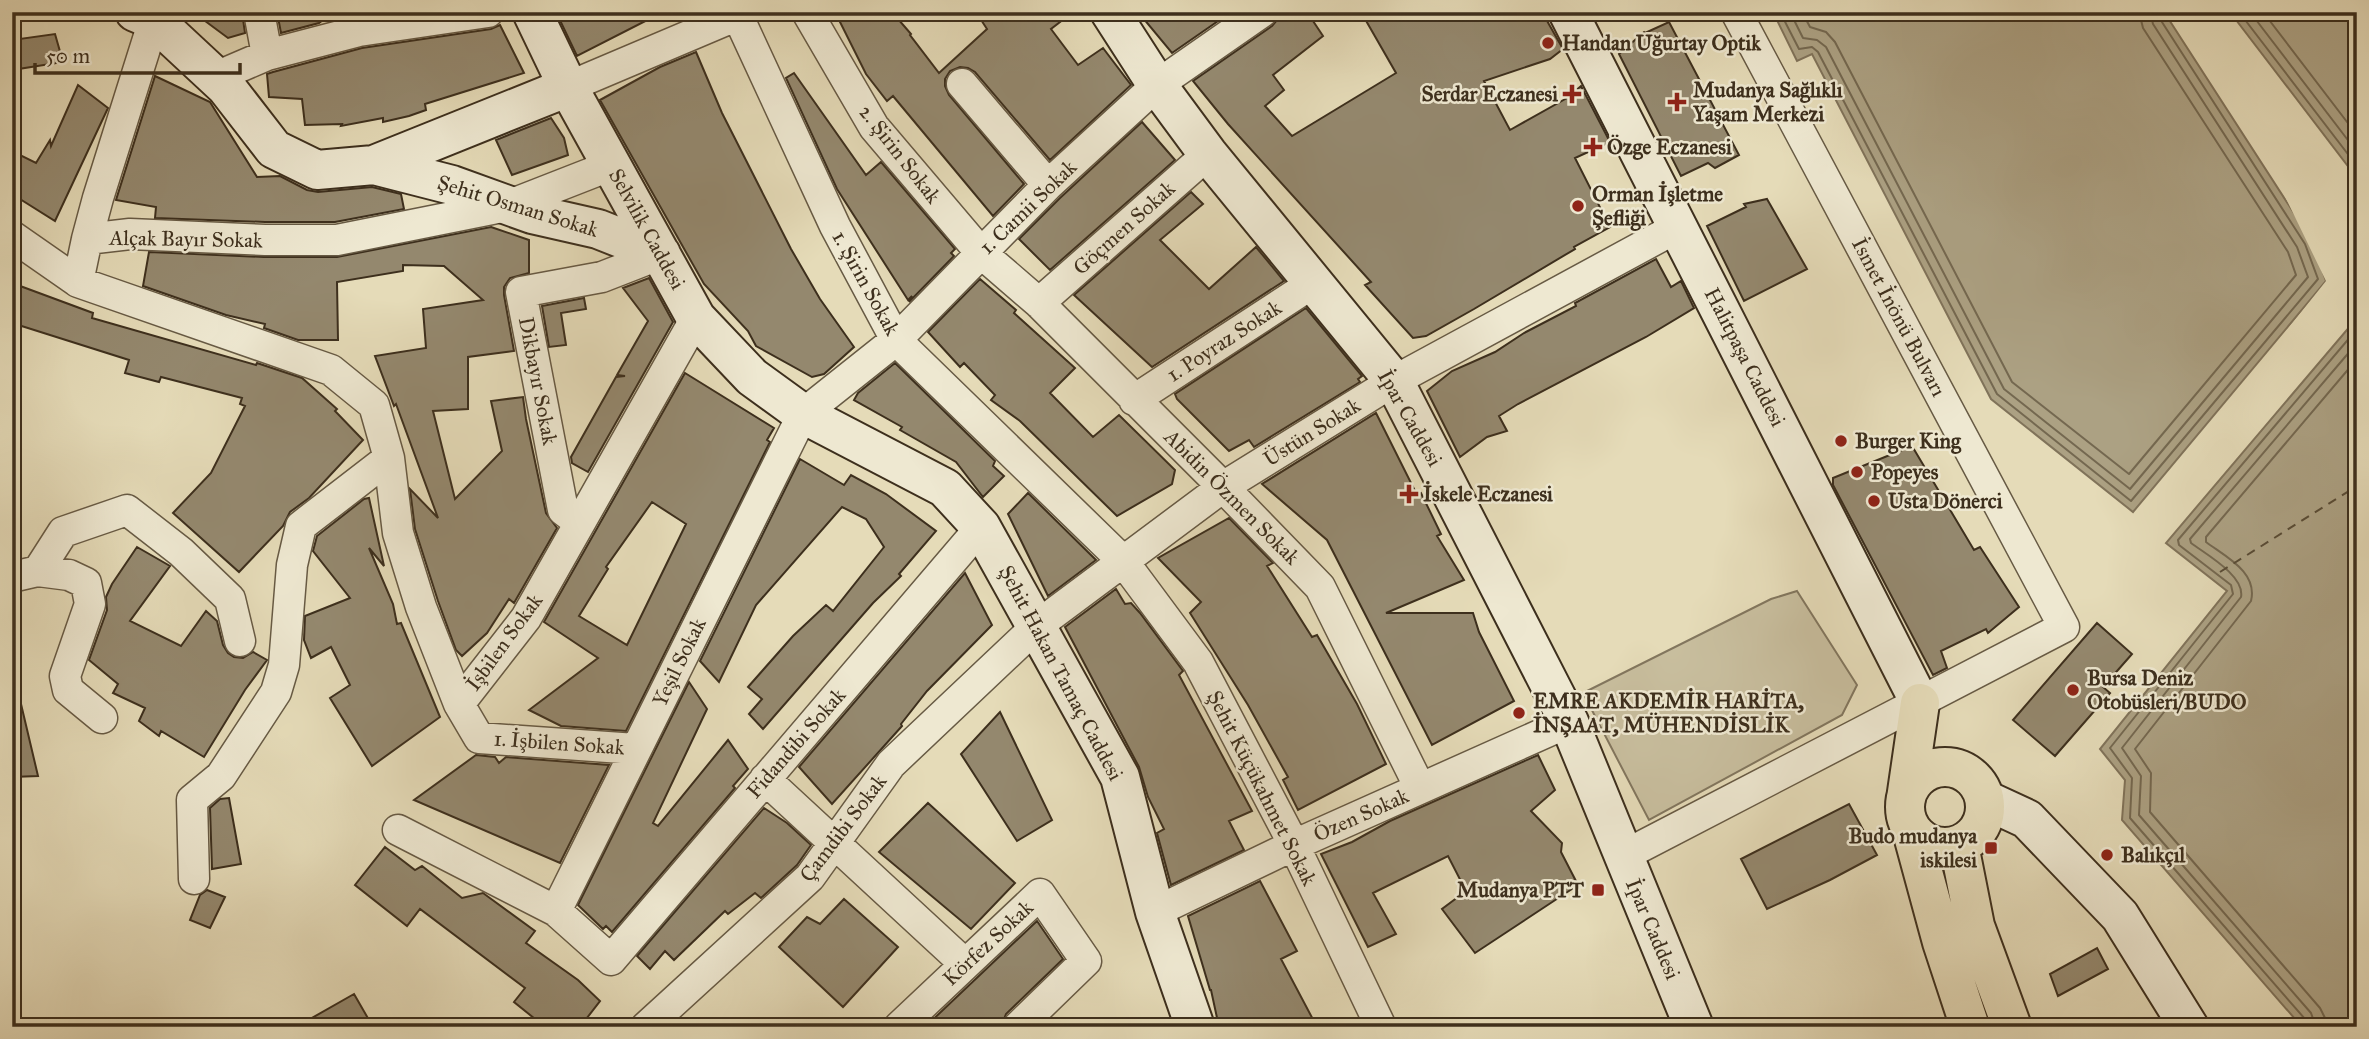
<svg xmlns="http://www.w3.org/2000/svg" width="2369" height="1039" viewBox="0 0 2369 1039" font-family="'IM FELL Great Primer',serif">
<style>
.grass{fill:#c8be9e;stroke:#82765e;stroke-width:2}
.water{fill:#aca183;stroke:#80735a;stroke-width:2}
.pier{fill:#e5dbb8}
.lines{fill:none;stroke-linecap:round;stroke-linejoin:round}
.shore{stroke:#746850;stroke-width:2}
.ferry{stroke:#594c36;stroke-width:2;stroke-dasharray:9 7;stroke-linecap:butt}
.building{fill:#94886e;stroke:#3d2f1d;stroke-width:2;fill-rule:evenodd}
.street-casing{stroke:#675a44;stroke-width:33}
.secondary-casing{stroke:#3d2f1d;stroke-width:42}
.highway-casing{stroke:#3d2f1d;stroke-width:42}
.street{stroke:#eee8d1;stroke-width:30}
.secondary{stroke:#eee8d1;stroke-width:38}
.highway{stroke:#e5dbb8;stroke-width:38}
.poi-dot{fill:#8f2418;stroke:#eee8d1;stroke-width:2.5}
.labels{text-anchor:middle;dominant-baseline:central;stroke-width:5;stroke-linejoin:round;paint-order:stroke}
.poi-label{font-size:21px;font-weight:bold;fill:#3d2f1d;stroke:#eee8d1;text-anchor:start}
.street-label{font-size:21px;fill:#3d2f1d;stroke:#eee8d1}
</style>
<rect width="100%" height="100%" fill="#e5dbb8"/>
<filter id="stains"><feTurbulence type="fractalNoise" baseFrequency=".00286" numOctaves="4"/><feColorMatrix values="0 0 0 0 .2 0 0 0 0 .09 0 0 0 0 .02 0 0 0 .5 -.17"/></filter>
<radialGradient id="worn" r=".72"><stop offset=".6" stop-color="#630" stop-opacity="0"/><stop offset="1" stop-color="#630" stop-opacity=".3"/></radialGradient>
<!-- grass -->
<path class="grass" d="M1797,591l60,94 -15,30 -193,105 -66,-127 188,-94z"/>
<!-- water -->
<path class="water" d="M1773,12h391l148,229 14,40 -193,231 -142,-113 -179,-345 -15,7z
M2230,12h127v166z
M2357,318v709h-55l-180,-207 3,-40 -25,-31 127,-158 -61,-48z"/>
<!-- pier -->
<path class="pier" d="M2276,178l39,61 15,43 -114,137 110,-138z"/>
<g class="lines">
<!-- shore -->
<path class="shore" d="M1780,12l19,37 13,-2 6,5 179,342 134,107 187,-222 -13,-35 -145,-225 -1,-7
M1790,12l13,26 14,2 9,7 178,342 126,100 178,-212 -11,-30 -144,-223 -3,-12
M1802,12l8,15 16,5 9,10 177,340 117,92 167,-199 -8,-23 -145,-224 -4,-16
M2239,12l118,154
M2250,12l107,140
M2263,12l94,123
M2307,1027l-2,-8 -175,-201 2,-40 -22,-30 123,-154 -2,-9 -52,-40 -1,-5 179,-211
M2316,1027l-5,-14 -172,-198 2,-39 -19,-28 119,-151c4,-21 -34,-42 -50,-54l-1,-4 167,-196
M2326,1027l-1,-9 -5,-10 -170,-196 1,-39 -16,-24 116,-148c7,-29 -25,-44 -45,-59v-5l151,-178"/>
<!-- ferry -->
<path class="ferry" d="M2220,572l137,-86"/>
</g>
<!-- building -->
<path class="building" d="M193,12h49l3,21 -17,5z
M277,12h56l-14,11 -38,10z
M556,12h107l-86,44z
M835,12h57l19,22 -1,1 29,38 48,-44 -11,-17h97l-22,17 27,36 25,-17 28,37 -81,75 -75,-88 -7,-4 -8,-1 -10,4 -5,8v7l4,9 75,89 -31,32 -100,-120 -6,5 -21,-27z
M1138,12h93l-59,41z
M1279,12h28l16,24 -50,39 11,15 -19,16 27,30 104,-63 -35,-61h181l21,37 -13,10 -66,22 26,49 57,-32 14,-12 29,56 -35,16 35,69 -36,20 1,2 -101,60 -48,27 -13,2 -48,-53 6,-3 -143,-158 -35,-43 79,-55 5,-6z
M1669,22l70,133 -24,13 -7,-5 -27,13 -62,-122 25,-22 1,1z
M500,25l24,48 -99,31 1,6 -17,6 -26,6v-4l-42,8 1,-2 -37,1 -3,-26 -33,-2 -2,-23 6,-2 89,-24 129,-19z
M55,34l8,28 -51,8v-30z
M696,52l26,61 69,136 29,50 34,48 -30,27 -12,3 -56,-31 -8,-15 -44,-47 -104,-184 60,-33z
M794,73l72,102 15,-13 74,87 -4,4 3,3 -45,46 3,-6 -4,4 -71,-111 -51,-111z
M155,76l55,26 47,75 23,-1 27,14 11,2 54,-5 29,7 3,15 -69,13h-70l-110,-4 1,-11 -40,-7z
M78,85l30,23 -53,113 -43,-27v-43l24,12 14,-23 1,6z
M551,118l13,20 4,17 -56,20 -16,-35z
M1142,122l33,38 -125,110 -31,-31 41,-41z
M1191,192l12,12 -43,36 49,49 47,-42 28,34 -132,86 -78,-72z
M1767,199l40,70 -63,32 -37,-75 39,-19 -2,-3z
M491,227l38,13v33l-19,5 -6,9v8l10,56 -46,6v52l-35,2 22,88 47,-48 -11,-50 32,-4 3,22 20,94 11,15 -43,75 -5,-4 -22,34 -25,23 -6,-6 -18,-49 -23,-72 -5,-40 28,29 -42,-114 -2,2 -19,-50 51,-8 -3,-39 60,-9 -39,-34 -41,-1v6l-66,11 1,58h-40l-34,-12 1,-4 -39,-9 -83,-29 6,-34 115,5h73z
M1656,259l15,28 10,-6 13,27 -48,29 -128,67 -19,12 8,15 -20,6 -27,20 -33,-66 25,-20 43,-19 29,-19 52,-27 -1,-3z
M649,278l24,44 -85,150 -16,-9 -1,-6 45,-80 9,-1 -8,-1 31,-54 -25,-33z
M980,279l36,31 -2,3 61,55 -25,25 43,44 26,-22 56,55 -3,14 -55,32 -97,-95 -29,-21 4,-5 -31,-32 -4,4 -32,-35z
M12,283l81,30 -1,5 164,47 1,-2 45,15 35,31 -2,2 28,29 -54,58 -19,14 -7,14 -44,46 -66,-59 38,-40 34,-67 -5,-2 2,-6 -81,-21 -2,5 -34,-9 4,-13 -117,-37z
M584,298l2,11 -25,4 5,32 -17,2 -7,-41z
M1306,308l56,68 -4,3 2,3 -106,65 -5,-7 -20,11 -52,-52 -2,-5z
M895,363l100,98 -2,5 11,10 -21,21 -27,-35 -56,-32 2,-3 -48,-27 4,-7z
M685,373l89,55 -7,12 3,2 -144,289 -65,-5 -32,-16 69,-52 -54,-36zM652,502l34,22 -59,121 -48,-29 29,-47 -2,-2z
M1376,413l41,82 4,-2 20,41 -4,2 27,44 -78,33h87l6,19 35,69 -82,44 -105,-205 -65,-56z
M1912,446l62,104 6,-3 39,60 -31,26 -2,-4 -45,22 6,17 -14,7 -100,-190v-7z
M800,459l44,26 7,-10 35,19 50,37 -37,43 2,2 -28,27 -110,126 -14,-15 13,-15 -14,-12 45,-51 33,-31 7,6 51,-64 -18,-28 -24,-12 -86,98 -37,77 -19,-21z
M1028,493l68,67 -48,36 -40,-82z
M369,498l15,68 -15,-18 24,56 4,20 4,-1 39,94 -68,49 -42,-68 20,-13 -19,-38 -20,11 -7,-18 1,-24 45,-18 -37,-47 4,-15 47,-37z
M1229,518l44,45 -6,3 45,71 5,-2 40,69 29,60 -88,46 -15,-30 5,-3 -40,-72 -58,-92 11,-11 -43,-44z
M137,547l33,19 -40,55 51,25 25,-35 11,10 6,24 5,8 6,4 9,1 10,-6 14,8 -22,30 -41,67 -43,-26 -2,5 -20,-15 6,-13 -32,-15 5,-9 -29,-24 18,-50 -1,-13 6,-13z
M965,573l27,52 -65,66 -26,33 1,2 -70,78 -33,-37z
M1116,589l9,15 6,-1 9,10 43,58 -4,4 73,136 -23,10 15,29 -73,35 -14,-52 7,-4 -16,-32 -9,-30 -74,-140z
M2097,623l35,31 -29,33 7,6 -55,63 -42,-36z
M689,682l18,27 -54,114 5,3 70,-86 20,29 -15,17 2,2 -123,144 -6,-6 -3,3 -25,-24z
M21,704l17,72 -26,1v-72z
M1000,712l52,108 -35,21 -56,-87z
M476,755l19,2 4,6 7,-6 103,8 -49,98 -146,-63z
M1538,755l17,35 -24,21 31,32 -1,9 17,33 -103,68 -33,-44 24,-18 -18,-35 -75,37 23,41 -28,13 -47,-93 31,-12 38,-21z
M229,798l12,66 -29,5 -2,-61 10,-9z
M928,803l87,80 -44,46 -92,-77z
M1849,804l28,51 -47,25 -63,29 -26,-50z
M764,808l23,15 24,22 -14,20 -36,33 -6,-5 -27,21 -3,-3 -51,49 -9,-9 -15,18 -13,-13z
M385,847l30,23 7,-4 40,32 21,-5 52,38 -9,12 52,37 22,21 -20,26h-35l-31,-25 11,-14 -105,-79 -13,17 -52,-41z
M1260,881l37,70 -16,8 36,68h-98l-8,-37h-1l-22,-74z
M207,890l18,7 -15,31 -20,-8 10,-25z
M844,899l54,48 -55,60 -64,-60 28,-30 13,7z
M1037,921l26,38 -57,55 -5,13h-76z
M2097,948l11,21 -50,27 -8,-22z
M354,994l19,33h-77z"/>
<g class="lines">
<!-- street casing -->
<g class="street-casing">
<path id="street" d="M259,12l8,43
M736,12l99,214 61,114 227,221 75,101 96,183 87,182
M807,12l67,115 107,126 58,50 184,184 97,100 100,201
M216,77l51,-22 92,-24 129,-19
M962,84l86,101
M568,87l177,-75
M612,165l-105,41 -170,34h-72l-135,-6 -43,5 -9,43 253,88 43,35 15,53 9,75 23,74 38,97 67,-86 170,-300
M12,236l66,46
M87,239l11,-41 56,-178
M1039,303l169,-149
M1134,400l179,-117
M580,523l-17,-13 -42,-218 81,-15 59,-23
M38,571l31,4 17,8 4,21 -25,72 3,14 34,28
M12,577l26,-6 25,-39 64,-22 54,42 49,47 10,42
M459,704l20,34 157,11
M765,779l200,185
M398,830l158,81 55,49 370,-433
M1623,856l441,-229 -328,-615
M194,879l-2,-79 29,-24 55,-84 8,-27 8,-100 9,-39 88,-68
M556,911l247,-497 93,-74 152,-155 109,-100 105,-73
M1155,912l139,-67 275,-123
M646,1027l164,-150 81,-113 147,-139 185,-138 171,-106 284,-154
M899,1027l141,-133 46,67 -68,66"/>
</g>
<!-- secondary casing -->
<g class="secondary-casing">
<path id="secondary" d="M135,12l19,8 72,67 48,62 43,21 57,-5 194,-78
M532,12l36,75 128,231 56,59 51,37 142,74 36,39 139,250 35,135 40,115
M1110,12l47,73 51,69 186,227 175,341 125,305
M1568,12l352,691
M374,165l78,20 80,29 66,15 63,25
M1986,800l41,19 93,97 69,111"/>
</g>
<!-- highway casing -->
<g class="highway-casing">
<path id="highway" d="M1905 807a40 40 0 1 1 80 0a40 40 0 1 1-80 0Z
M1906,799l14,-96
M1911,828l31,114 28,85
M1959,845l16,81 37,101"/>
</g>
<!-- street -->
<use href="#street" class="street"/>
<!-- secondary -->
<use href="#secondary" class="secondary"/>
<!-- highway -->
<use href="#highway" class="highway"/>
</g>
<!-- markers -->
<g class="poi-dot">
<circle cx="1548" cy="43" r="7"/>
<path d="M1568.5 83.5h7v7h7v7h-7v7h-7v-7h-7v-7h7z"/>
<path d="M1673.5 91.5h7v7h7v7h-7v7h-7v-7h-7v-7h7z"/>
<path d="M1589.5 136.5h7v7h7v7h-7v7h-7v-7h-7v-7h7z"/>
<circle cx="1578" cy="206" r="7"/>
<circle cx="1841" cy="441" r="7"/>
<circle cx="1857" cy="472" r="7"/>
<path d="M1405.5 483.5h7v7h7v7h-7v7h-7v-7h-7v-7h7z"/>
<circle cx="1874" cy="501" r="7"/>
<circle cx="2073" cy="690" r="7"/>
<circle cx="1519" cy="713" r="7"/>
<rect x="1984" y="841" width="14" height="14" rx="3.5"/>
<circle cx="2107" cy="855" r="7"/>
<rect x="1591" y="883" width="14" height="14" rx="3.5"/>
</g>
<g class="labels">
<!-- poi labels -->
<g class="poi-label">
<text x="1562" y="43">Handan Uğurtay Optik</text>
<text x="1693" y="90">Mudanya Sağlıklı<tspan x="1693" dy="24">Yaşam Merkezi</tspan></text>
<text x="1558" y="94" text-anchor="end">Serdar Eczanesi</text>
<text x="1607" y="147">Özge Eczanesi</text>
<text x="1592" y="194">Orman İşletme<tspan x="1592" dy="24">Şefliği</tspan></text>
<text x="1855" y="441">Burger King</text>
<text x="1871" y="472">Popeyes</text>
<text x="1423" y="494">İskele Eczanesi</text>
<text x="1888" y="501">Usta Dönerci</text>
<text x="2087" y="678">Bursa Deniz<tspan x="2087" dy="24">Otobüsleri/BUDO</tspan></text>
<text x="1533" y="701">EMRE AKDEMİR HARİTA,<tspan x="1533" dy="24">İNŞAAT, MÜHENDİSLİK</tspan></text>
<text x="1977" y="836" text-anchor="end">Budo mudanya<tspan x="1977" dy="24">iskilesi</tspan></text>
<text x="2121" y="855">Balıkçıl</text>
<text x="1584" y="890" text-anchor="end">Mudanya PTT</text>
</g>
<!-- street labels -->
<g class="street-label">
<text transform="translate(900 154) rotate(52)">2. Şirin Sokak</text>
<text transform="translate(518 206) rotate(17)">Şehit Osman Sokak</text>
<text transform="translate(1028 207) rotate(-44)">1. Camii Sokak</text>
<text transform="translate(1124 228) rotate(-42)">Göçmen Sokak</text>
<text transform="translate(647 229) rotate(61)">Selvilik Caddesi</text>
<text transform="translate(186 239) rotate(1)">Alçak Bayır Sokak</text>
<text transform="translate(866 283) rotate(61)">1. Şirin Sokak</text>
<text transform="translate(1899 317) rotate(62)">İsmet İnönü Bulvarı</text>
<text transform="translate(1224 341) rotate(-33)">1. Poyraz Sokak</text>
<text transform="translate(1745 357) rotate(63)">Halitpaşa Caddesi</text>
<text transform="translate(538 381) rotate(79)">Dikbayır Sokak</text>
<text transform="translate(1410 418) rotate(60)">İpar Caddesi</text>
<text transform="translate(1312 432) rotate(-32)">Üstün Sokak</text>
<text transform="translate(1232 497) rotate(45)">Abidin Özmen Sokak</text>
<text transform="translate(504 642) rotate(-54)">İşbilen Sokak</text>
<text transform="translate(679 662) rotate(-64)">Yeşil Sokak</text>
<text transform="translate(1061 673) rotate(62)">Şehit Hakan Tamaç Caddesi</text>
<text transform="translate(559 743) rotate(4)">1. İşbilen Sokak</text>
<text transform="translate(796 743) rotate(-49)">Fidandibi Sokak</text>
<text transform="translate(1262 788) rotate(63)">Şehit Küçükahmet Sokak</text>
<text transform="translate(1361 815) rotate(-24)">Özen Sokak</text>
<text transform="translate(843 828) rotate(-53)">Çamdibi Sokak</text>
<text transform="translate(1653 929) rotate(67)">İpar Caddesi</text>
<text transform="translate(988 943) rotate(-43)">Körfez Sokak</text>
</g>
</g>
<!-- margin -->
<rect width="2369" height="1039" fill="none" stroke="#e5dbb8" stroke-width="42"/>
<rect x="14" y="14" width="2341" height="1011" fill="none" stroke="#3d2f1d" stroke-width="3.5"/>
<rect x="21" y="21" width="2327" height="997" fill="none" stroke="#3d2f1d" stroke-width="2"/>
<!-- scale -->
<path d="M35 63v10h205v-10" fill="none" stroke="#3d2f1d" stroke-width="3.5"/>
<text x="46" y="63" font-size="21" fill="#3d2f1d" stroke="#eee8d1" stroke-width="5" paint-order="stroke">50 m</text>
<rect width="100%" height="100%" filter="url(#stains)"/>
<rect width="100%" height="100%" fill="url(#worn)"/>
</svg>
